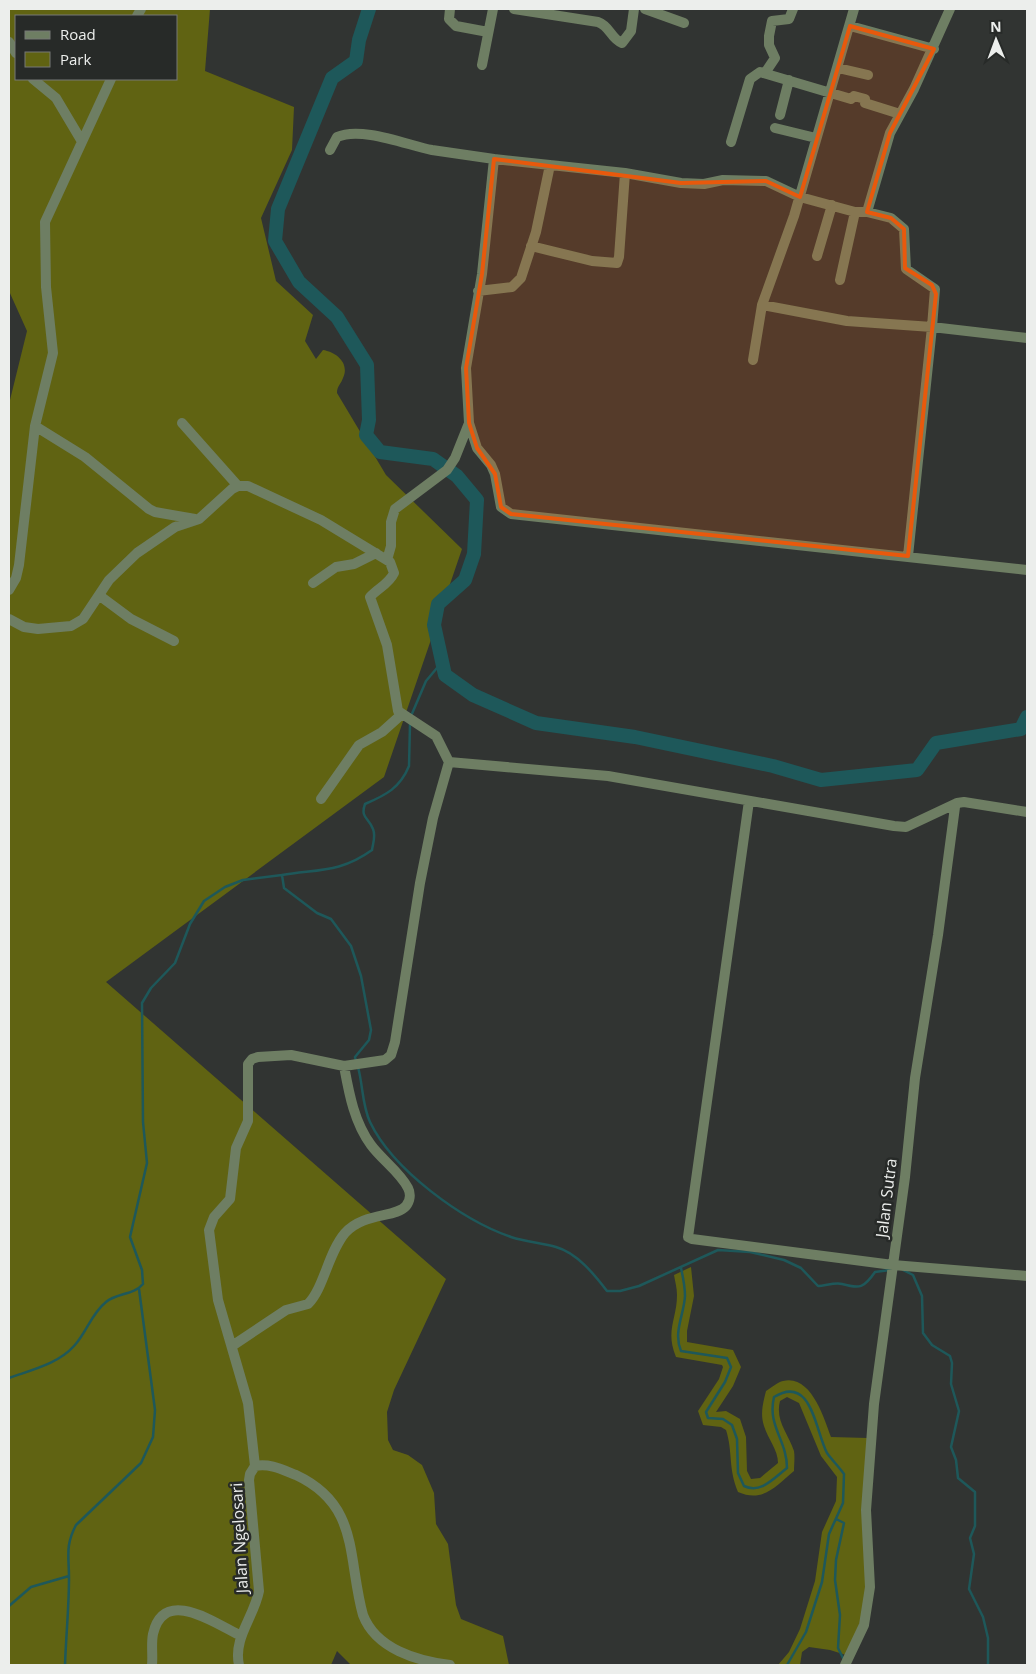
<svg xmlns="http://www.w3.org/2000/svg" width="1036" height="1674" viewBox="0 0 1036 1674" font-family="'Open Sans',sans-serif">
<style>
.green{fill:#606312;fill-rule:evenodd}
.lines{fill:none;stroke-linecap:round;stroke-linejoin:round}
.stream{stroke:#1e585a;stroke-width:2.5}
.river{stroke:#1e585a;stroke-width:14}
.minor{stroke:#6e7e63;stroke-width:10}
.marked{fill:#e8590c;fill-opacity:0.2;stroke:#e8590c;stroke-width:4;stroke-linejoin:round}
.labels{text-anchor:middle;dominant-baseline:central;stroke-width:5;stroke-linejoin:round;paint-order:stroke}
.street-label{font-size:16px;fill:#eceeec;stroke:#272a28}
</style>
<rect width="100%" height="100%" fill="#313432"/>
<!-- green -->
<path class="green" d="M9,9h201l-5,62 89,36 -2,43 -31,68 15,63 37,34 -8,26 11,18 7,-9c13,2 27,13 20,28 -2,6 -6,8 -6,15l49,82 76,74 -78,228 -278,205 340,297 -52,111 -7,22 1,28 5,10 15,5 14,10 12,28 2,31 12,20 8,61 5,14 42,17 6,29h-158l-14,-14 -6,14h-322v-1261l18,-73 -18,-40zM16,16h160v63h-160z
M691,1267l3,29 -7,35v11l46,8 8,17 -8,19 -17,26 10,-1 14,8 6,18 1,34 4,8 9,-1 18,-15c0,-13 -10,-24 -14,-37 -4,-12 -1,-23 2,-35 5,-3 12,-9 17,-10 28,-7 41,37 48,56l37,1v137l-8,49 -14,31 -16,-5 -21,-3 -7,5 -2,13h-22l11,-13 11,-23 15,-48 7,-49 14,-31 1,-24 -16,-21 -22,-53 -12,-6 -7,4c-5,20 8,32 14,50 1,6 0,14 0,20 -18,15 -31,32 -56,21 -10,-24 -5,-40 -12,-62l-5,-3 -18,-2 -5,-14 21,-32 4,-12 -1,-2 -46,-8c-11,-26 1,-38 1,-62 0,-7 -2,-14 -3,-20z"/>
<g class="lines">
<!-- stream -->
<path class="stream" d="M411,716l15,-35 16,-19
M356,1061l-1,-4 14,-17 2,-10 -10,-54 -10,-30 -20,-27 -14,-6 -33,-25 -2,-13c36,-6 58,-2 90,-25 1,-7 4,-14 1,-21 -4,-11 -13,-11 -8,-25 21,-9 35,-16 44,-38l1,-42
M358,1067c5,18 4,38 12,55 23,48 92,98 141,115 15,5 31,6 45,10 21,6 38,27 51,44h13l19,-5 79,-36 32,2 34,8 17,8 17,18c7,0 17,-4 24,-2 18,5 22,4 33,-12l15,-2
M681,1268c2,9 4,19 4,28 -1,19 -12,36 -4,55l46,7 4,9 -6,15 -19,30 2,6 15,1 9,6 5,14 1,34 6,13c17,8 30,-8 43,-18 0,-28 -20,-42 -13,-71 38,-23 41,33 53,56 5,7 12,14 17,21l-1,29 -14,31 -7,48 -16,50 -19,33
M903,1270l10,5 9,21 1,37 9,12 18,11 2,7 -1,21 8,27 -8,36 5,13 2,18 17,14v34l-5,12 4,16 -5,35 14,28 5,21v27
M9,1378c22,-8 49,-14 65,-32 13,-14 17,-32 32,-44 10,-9 28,-7 37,-18l-1,-14 -12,-33 17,-74 -4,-41 -1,-119 9,-15 24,-25 15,-39 14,-23 21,-14 18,-7 39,-5
M836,1519l8,4 -8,37 -1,20 5,35 -2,33 6,12
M9,1606l22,-19 38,-11
M65,1665c1,-29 4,-58 4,-87 0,-22 -4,-32 7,-53l65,-62 12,-26 2,-27 -16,-121"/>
<!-- river -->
<path class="river" d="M369,9l-10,31 -3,21 -24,17 -54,131 -3,32 24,41 38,35 30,48 2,55 -3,15 14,17 53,7 24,17 20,24 -3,54 -9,26 -27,24 -4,21 11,50 28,20 63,28 99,14 138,29 48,14 96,-10 19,-27 85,-14 6,-12"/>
<!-- minor -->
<path class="minor" d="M450,9l-1,10 7,7 32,6
M514,9l84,13c12,4 13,17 24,21l9,-12 3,-22
M645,9l39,14
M854,9l-60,207 -32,89 85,16 85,6 -24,229
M137,16l4,-7
M850,26l84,23
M9,42l7,11
M482,65l11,-56
M838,68l30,7
M765,73l10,-15 -6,-13v-9l3,-15 17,-2 4,-10
M33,79l23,19 25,42
M780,115l9,-35
M775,128l41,10
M731,142l19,-63 10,-7 91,27 3,-3 11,3v4l35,11
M330,150l7,-13c24,-11 70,8 95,13 20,3 41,6 62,9l-12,115 -16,94 3,55 -14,35 -8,12 -52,39 -4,13v24l-4,14
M494,159l131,14 56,10 23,1 19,-4 43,1 34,16 55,15h12l24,6 13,11 2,40 29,20 -3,38 95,11
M867,212l23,-79 24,-44 36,-80
M531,246l61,15 25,2 2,-6 6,-84
M817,256l15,-51
M840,280l15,-68
M478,291l34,-4 9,-9 15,-46 14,-67
M753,360l9,-55
M182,423l56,63
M469,423l8,25 14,17 4,9 6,33 10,7 516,56
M35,426l50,31 64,52 6,3 40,7
M313,583l23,-16 18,-3 22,-11
M9,590l7,-12 3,-13 16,-139 18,-73 -7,-66 -1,-65 66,-143
M100,596l31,23 43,22
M9,619l15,8 14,2 33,-3 12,-7 26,-39 28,-27 38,-26 24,-8 33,-30 6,-3h10l73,34 69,42 4,11c-5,11 -16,15 -24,24l17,48 11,66 38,25 13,26 159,14 286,50 12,1 51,-24
M321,799l38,-54 23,-13 20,-18
M749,801l-61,436 4,2 201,26 134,11
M232,1346l54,-36 22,-6c16,-16 20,-51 37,-71 19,-21 51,-15 61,-27 4,-5 5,-12 2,-18 -8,-16 -26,-28 -37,-43 -17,-23 -22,-52 -27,-79
M255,1466l-7,-63 -30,-103 -9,-70 5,-13 16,-18 6,-51 12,-27v-57l4,-5 6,-2 33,-2 53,11 41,-6 6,-5 4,-13 25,-159 13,-65 16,-56
M255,1466c15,-3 28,4 41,9 64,30 51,82 67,140 13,34 54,46 87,50
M152,1665c1,-10 -1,-21 1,-31 11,-48 63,-10 88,2
M239,1665c-6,-27 15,-48 20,-74l-10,-111 1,-6 5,-8
M845,1665l19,-40 6,-38 -4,-77 8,-106 31,-227 10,-99 23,-143 17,-128 2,-4 7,-1 63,10"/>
</g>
<!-- marked area -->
<path class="marked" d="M850,26l84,23 -44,84 -23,79 24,6 13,11 1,39 27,17 4,9 -28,262 -397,-42 -10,-7 -6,-33 -18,-26 -8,-25 -3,-55 16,-94 12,-115 187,24 85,-2 34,16z"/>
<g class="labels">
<!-- street labels -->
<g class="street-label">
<text transform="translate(886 1198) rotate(-83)">Jalan Sutra</text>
<text transform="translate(239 1538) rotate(-93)">Jalan Ngelosari</text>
</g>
</g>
<!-- border -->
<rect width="1036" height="1674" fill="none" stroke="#eceeec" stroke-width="20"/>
<!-- legend -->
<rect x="15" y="15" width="162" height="65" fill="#272a28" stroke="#767876"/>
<rect x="25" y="31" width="25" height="8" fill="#6e7e63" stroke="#767876"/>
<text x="60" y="40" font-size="15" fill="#eceeec">Road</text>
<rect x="25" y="52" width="25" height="15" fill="#606312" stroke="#767876"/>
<text x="60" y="65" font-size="15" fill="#eceeec">Park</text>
<!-- north arrow -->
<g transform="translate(996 40) rotate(359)" stroke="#272a28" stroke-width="4" paint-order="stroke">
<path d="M0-4L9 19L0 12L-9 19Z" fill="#eceeec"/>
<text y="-8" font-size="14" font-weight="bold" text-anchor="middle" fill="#eceeec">N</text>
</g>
</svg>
